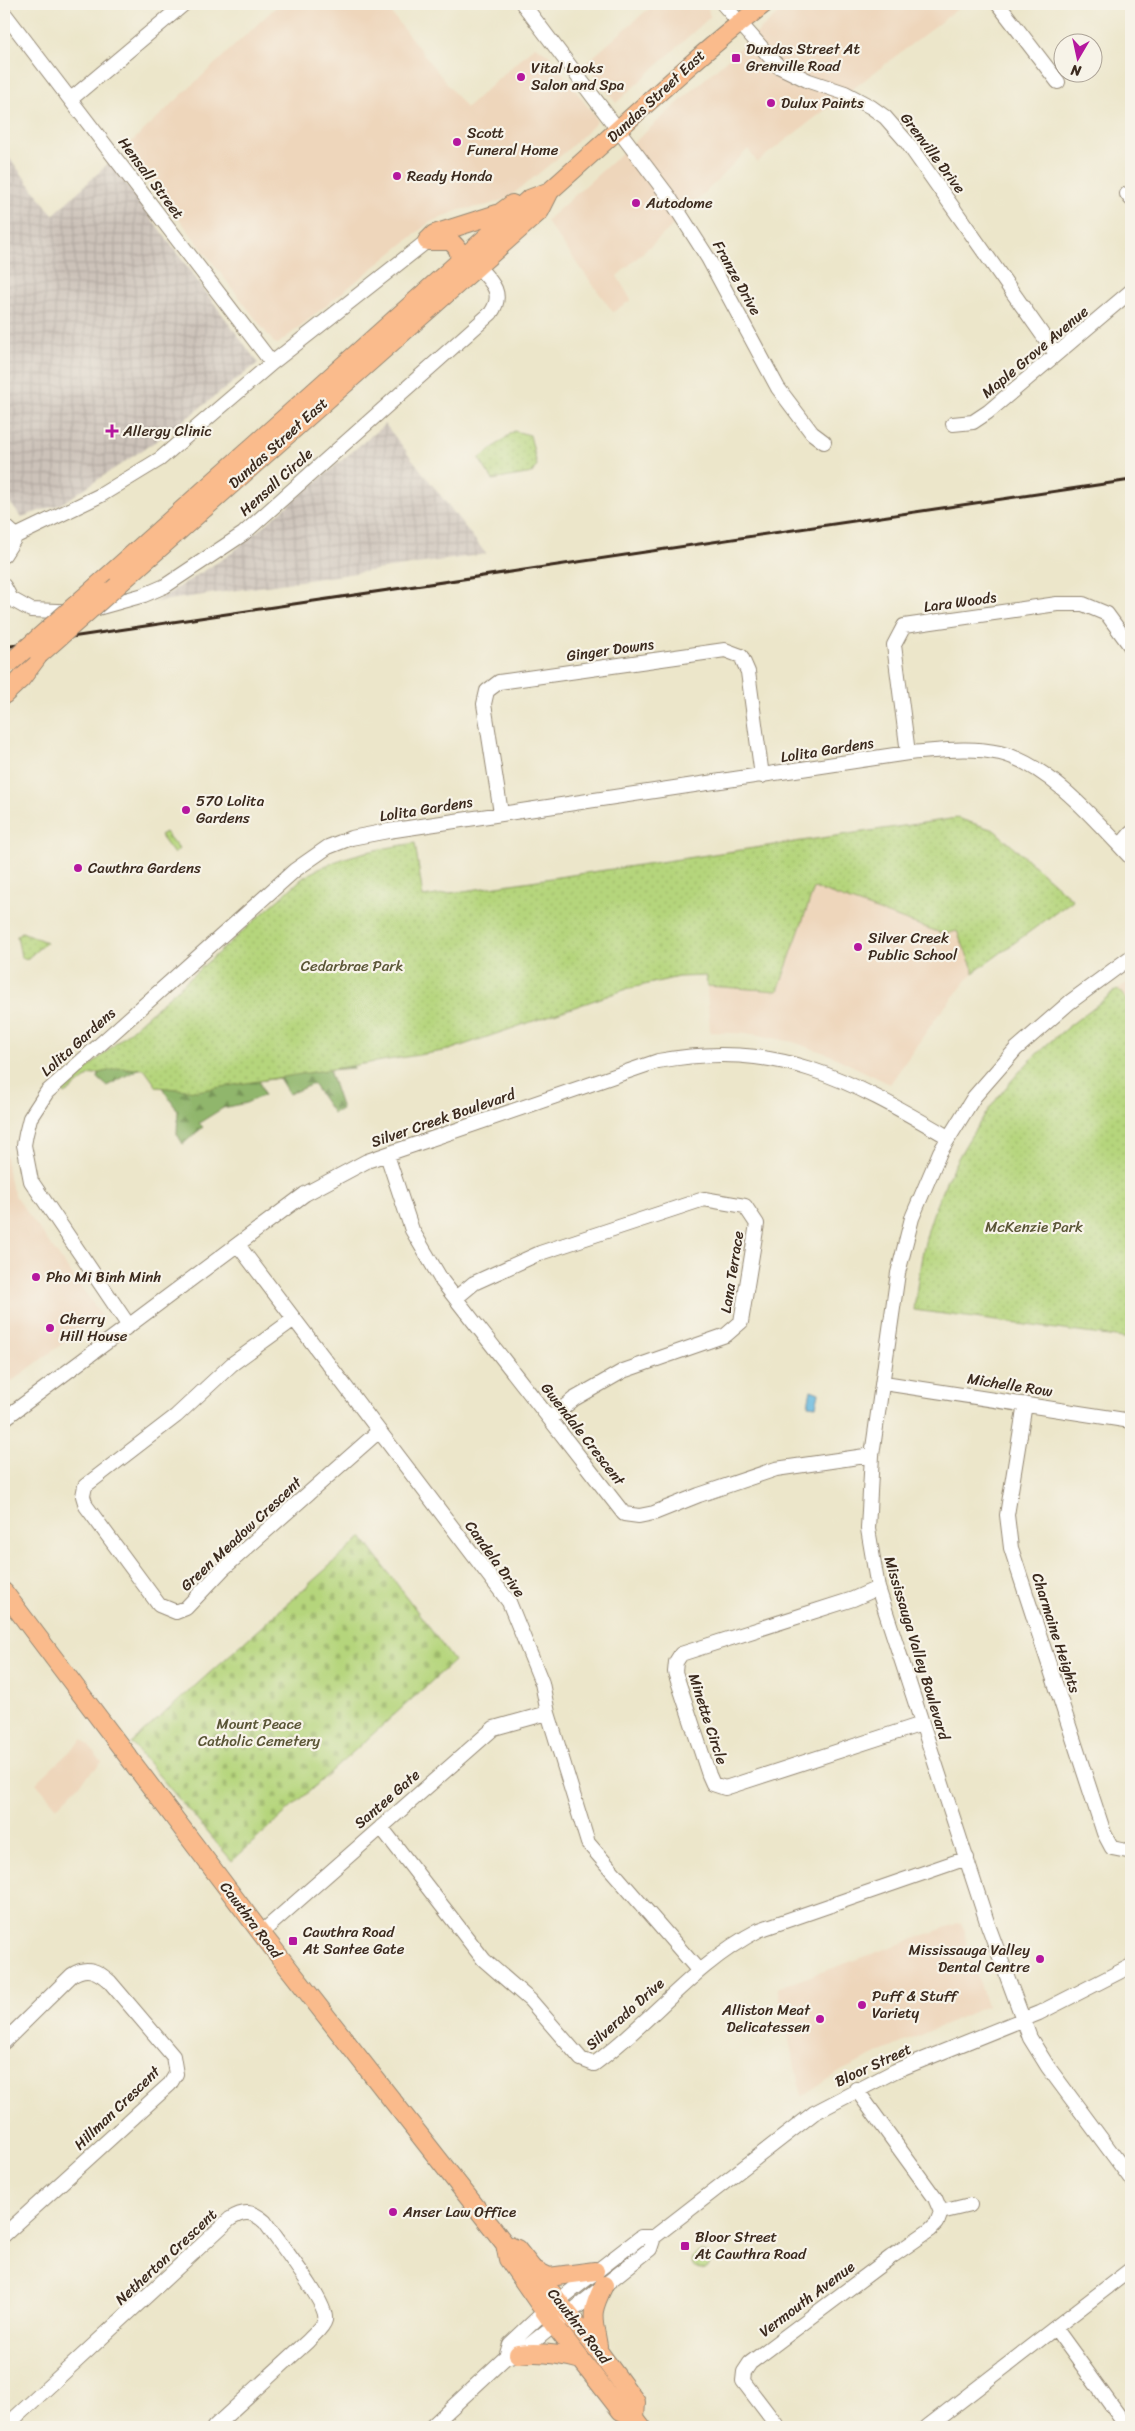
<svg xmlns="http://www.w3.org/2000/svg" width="1135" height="2431" viewBox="0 0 1135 2431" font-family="Sriracha,sans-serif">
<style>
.built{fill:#eed6bb}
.industrial{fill:url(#industrial-grid)}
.forest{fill:url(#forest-firs);stroke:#667045}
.cemetery{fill:url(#cemetery-stones);stroke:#78804d}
.park{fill:url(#park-dots);stroke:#78804d}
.water{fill:url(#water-ripples);stroke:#4f717e}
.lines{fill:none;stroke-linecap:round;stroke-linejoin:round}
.minor-casing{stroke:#948874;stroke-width:16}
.major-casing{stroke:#948874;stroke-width:20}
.minor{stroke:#fff;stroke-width:14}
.major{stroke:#fabb8c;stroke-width:18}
.rail{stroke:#3b2a1e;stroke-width:3}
.major-bridge-casing{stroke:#948874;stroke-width:20;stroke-linecap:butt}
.major-bridge{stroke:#fabb8c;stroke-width:18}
.poi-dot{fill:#b5179e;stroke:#f7f3e8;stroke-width:2}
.labels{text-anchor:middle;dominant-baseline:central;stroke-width:4.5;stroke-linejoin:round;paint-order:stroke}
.poi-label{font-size:15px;fill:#3b2a1e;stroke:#f7f3e8;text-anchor:start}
.street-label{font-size:15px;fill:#3b2a1e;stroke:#f7f3e8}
.park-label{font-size:15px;fill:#5a5536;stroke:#f7f3e8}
</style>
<defs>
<pattern id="industrial-grid" width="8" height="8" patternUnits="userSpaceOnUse" patternTransform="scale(1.25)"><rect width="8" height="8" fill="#ccc2b9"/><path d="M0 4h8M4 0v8" fill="none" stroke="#b0a79f"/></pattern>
<pattern id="forest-firs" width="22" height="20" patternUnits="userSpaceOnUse" patternTransform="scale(1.25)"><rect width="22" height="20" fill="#90b66c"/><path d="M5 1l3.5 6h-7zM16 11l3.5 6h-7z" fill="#779458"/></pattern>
<pattern id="cemetery-stones" width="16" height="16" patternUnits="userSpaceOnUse" patternTransform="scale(1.25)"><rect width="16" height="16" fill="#b5d57c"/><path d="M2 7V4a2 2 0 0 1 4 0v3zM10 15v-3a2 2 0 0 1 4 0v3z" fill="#9db76b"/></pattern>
<pattern id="park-dots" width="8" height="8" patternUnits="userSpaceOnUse" patternTransform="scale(1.25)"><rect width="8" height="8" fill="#b5d57c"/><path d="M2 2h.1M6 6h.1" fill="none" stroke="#9db76b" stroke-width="1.8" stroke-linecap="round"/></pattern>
<pattern id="water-ripples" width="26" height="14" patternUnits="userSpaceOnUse" patternTransform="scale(1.25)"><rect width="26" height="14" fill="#63b8df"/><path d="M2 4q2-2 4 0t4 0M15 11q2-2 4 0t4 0" fill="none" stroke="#5396b4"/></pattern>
</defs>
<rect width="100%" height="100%" fill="#f7f3e8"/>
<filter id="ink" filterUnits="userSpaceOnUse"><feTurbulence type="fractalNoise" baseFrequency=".02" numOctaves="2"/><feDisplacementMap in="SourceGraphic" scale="10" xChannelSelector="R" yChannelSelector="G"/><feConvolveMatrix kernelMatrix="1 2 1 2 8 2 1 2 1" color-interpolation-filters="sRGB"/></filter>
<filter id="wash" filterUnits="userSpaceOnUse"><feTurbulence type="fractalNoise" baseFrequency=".0096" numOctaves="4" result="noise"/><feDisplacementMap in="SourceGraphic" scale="20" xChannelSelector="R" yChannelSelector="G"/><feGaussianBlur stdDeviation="1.12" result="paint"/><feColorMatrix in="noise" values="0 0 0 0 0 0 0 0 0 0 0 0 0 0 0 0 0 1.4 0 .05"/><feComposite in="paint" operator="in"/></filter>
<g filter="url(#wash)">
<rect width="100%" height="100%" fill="#ece6ca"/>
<!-- built -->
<path class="built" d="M279,4h105l82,104 69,-62 13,8 46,61 3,7 -34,32 -55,44 -20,7 -29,5 -29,12 -152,122 -4,-1 -149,-195z
M654,4h53l3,13 -94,86 -30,-40z
M789,4h175l-207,158 -9,-13 -80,81 -51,46 14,24 -18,12 -67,-91z
M957,818l37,12 79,70 -100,73 -35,42 -48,69 -62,-30 -35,-12 -39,-8 -44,-2 -4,-56 8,-123z
M1131,980v25l-13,-16z
M4,1144l6,39 6,14 85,118 -97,72z
M83,1739l19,23 -45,45 -21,-24z
M961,1922l26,84 -106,46 -40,19 -39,26 -25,-109z"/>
<!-- industrial -->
<path class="industrial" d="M4,151l49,64 57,-53 148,201 -93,72 -104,69 -40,13 -17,-22z
M385,424l101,130 -331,48 74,-47z"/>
<!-- forest -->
<path class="forest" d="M347,1050l7,18 -25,2 13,39 -9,4 -20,-29 -24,10 -10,-16 -20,3 5,14 -18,8 -23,5 -24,15 4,4 -20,17 -6,-10 1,-23c-13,-17 -18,-31 -34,-45l-37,20 -9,-8 2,-11z"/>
<!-- cemetery -->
<path class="cemetery" d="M362,1537l92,124 -222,200 -101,-118z"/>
<!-- park -->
<path class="park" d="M514,431l16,4 7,30 -5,8 -39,7 -14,-21z
M957,818l37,12 79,70 -100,73v-4l-16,-38 -13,3 -130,-46 -36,103 -71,-5 -1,-10 -28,1 -51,12 -178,61 -252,41 -40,-4 -13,-18 -23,-1 -31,7 -25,19 -3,-3 242,-214c36,-22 69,-27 111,-34l8,54z
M165,832l14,17 -5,5 -14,-19z
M22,932l24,10 -19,17 -6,-2 -4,-21z
M1118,989l13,16v334l-217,-29c4,-31 8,-63 18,-93 22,-65 68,-132 120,-177 21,-18 44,-34 66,-51z
M692 2261a9 9 0 1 1 18 0a9 9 0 1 1-18 0Z"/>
<!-- water -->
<path class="water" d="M811,1390l8,3 -3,13 -8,-1z"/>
</g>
<g filter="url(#ink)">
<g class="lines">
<!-- minor casing -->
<g class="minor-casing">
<path id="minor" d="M523,4l146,193 39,61 70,130 34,45 12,9
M723,4l55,62 31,15 36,12 26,14 14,10 21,24 150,213
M998,4l60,78
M4,13l268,350
M71,99l113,-95
M1127,194l4,5
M953,424l20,-2 15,-10 143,-121
M4,525l12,11
M4,555l12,-19 85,-41 59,-36 112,-96 155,-122
M4,586l7,13 20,11 52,2 61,-17 21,-9 78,-52 248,-221c14,-20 0,-32 -14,-47
M908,753l-14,-108 10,-19 153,-22h26l24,10 24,33
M501,813l-17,-109 3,-13 12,-9 226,-32 16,6 7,16 14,104
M1120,846l11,-13
M1131,957l-61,45 -54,47 -42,48 -34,55 -28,66 -14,55 -26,182 -4,74 10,59 110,337 42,113 18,29 83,112
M387,1155l25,75 30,51 182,233 15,2 15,-3 45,-18 77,-26 96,-14
M238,1245l271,357 33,81 6,30 40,130 110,127
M456,1298l18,-15 66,-30 164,-54 41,7 12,18 -16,98 -15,13 -103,36 -49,28 -23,19
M294,1319l-62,45 -56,52 -91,70 -2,10 3,10 73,99 17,7 10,-4 38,-40 155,-137
M129,1326l-98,-145 -7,-36 2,-11 4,-16 17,-26 248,-222 33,-23 23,-9 37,-7 520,-78c30,-2 63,-7 92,0 50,12 97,69 131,105
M884,1383l247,38
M1025,1404l-18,111 4,33 93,285 8,15 15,3 4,-2
M4,1419l301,-225 62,-33 291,-100c118,-22 191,18 290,76
M878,1588l-25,11 -172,55 -5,8 -1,10 34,103 4,9 12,4 197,-64
M381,1827l103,133 46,40 51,59 13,5c58,-42 99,-100 165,-134l208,-72
M261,1933l233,-205 54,-15
M4,2042l68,-67c15,-10 26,-4 38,7l63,74 3,18 -6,10 -166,151
M941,2212l29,-7
M1056,2329l71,98
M506,2357l4,-13 35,-33 96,-74h13
M5,2427l225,-208c14,-9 23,-8 35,3 11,17 64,82 60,98 -2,8 -12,15 -17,21l-94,86
M431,2427l75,-70 12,-3 132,-105 4,-12 160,-124 81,-42 144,-58 92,-47
M778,2427l-35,-46 1,-9 6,-9 141,-106 39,-27 7,-7 4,-11 -6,-14 -79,-109
M927,2427l204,-158"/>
</g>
<!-- major casing -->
<g class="major-casing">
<path id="major" d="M427,241l7,-7 66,-21 12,-9
M427,241h23c9,7 11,13 8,23
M98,585l431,-386 21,-8
M117,586l423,-375 10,-20c71,-63 139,-129 214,-187
M4,695l17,-16 18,-24
M4,1592l257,341 244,311 3,15 46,66 67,86 14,7 7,9
M505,2244l12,5 82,103 37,50 -1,16
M535,2270l14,7 46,-6
M598,2346c-5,-30 -9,-31 6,-61
M518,2354c22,-3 42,0 63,6"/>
</g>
<!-- minor -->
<use href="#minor" class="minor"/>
<!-- major -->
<use href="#major" class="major"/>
<!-- rail -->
<path class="rail" d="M4,647l1127,-167"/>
<!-- major-bridge casing -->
<g class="major-bridge-casing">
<path id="major-bridge" d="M39,655l78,-69
M11,662l87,-77"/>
</g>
<!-- major-bridge -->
<use href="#major-bridge" class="major-bridge"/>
</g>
</g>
<!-- markers -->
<g class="poi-dot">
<rect x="731" y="53" width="10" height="10" rx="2.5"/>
<circle cx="521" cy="77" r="5"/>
<circle cx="771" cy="103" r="5"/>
<circle cx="457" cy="142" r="5"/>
<circle cx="397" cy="176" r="5"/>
<circle cx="636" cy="203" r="5"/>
<path d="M109.5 423.5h5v5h5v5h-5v5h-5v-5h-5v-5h5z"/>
<circle cx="186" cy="810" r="5"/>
<circle cx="78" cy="868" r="5"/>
<circle cx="858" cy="947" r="5"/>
<circle cx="36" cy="1277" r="5"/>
<circle cx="50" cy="1328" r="5"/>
<rect x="288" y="1936" width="10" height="10" rx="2.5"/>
<circle cx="1040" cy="1959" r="5"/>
<circle cx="862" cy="2005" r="5"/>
<circle cx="820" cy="2019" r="5"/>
<circle cx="393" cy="2212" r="5"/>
<rect x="680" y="2241" width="10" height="10" rx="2.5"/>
</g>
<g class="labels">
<!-- poi labels -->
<g class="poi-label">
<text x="746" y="49">Dundas Street At<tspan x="746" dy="17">Grenville Road</tspan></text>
<text x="531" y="68">Vital Looks<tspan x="531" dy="17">Salon and Spa</tspan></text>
<text x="781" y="103">Dulux Paints</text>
<text x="467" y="133">Scott<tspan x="467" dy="17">Funeral Home</tspan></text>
<text x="407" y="176">Ready Honda</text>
<text x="646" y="203">Autodome</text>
<text x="123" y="431">Allergy Clinic</text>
<text x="196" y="801">570 Lolita<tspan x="196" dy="17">Gardens</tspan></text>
<text x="88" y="868">Cawthra Gardens</text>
<text x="868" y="938">Silver Creek<tspan x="868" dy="17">Public School</tspan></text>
<text x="46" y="1277">Pho Mi Binh Minh</text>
<text x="60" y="1319">Cherry<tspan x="60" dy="17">Hill House</tspan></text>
<text x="303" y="1932">Cawthra Road<tspan x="303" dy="17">At Santee Gate</tspan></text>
<text x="1030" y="1950" text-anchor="end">Mississauga Valley<tspan x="1030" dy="17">Dental Centre</tspan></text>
<text x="872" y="1996">Puff &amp; Stuff<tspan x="872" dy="17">Variety</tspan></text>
<text x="810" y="2010" text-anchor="end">Alliston Meat<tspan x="810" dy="17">Delicatessen</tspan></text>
<text x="403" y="2212">Anser Law Office</text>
<text x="695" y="2237">Bloor Street<tspan x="695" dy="17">At Cawthra Road</tspan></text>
</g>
<!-- street labels -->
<g class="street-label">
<text transform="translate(656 96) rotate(-43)">Dundas Street East</text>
<text transform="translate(933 153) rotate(53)">Grenville Drive</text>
<text transform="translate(151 178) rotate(53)">Hensall Street</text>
<text transform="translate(737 278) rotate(61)">Franze Drive</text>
<text transform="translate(1035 352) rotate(-40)">Maple Grove Avenue</text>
<text transform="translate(278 443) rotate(-42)">Dundas Street East</text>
<text transform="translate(276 482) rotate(-42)">Hensall Circle</text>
<text transform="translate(960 602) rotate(-8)">Lara Woods</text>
<text transform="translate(610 650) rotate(-8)">Ginger Downs</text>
<text transform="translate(827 750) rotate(-9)">Lolita Gardens</text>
<text transform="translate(426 809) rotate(-9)">Lolita Gardens</text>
<text transform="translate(78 1042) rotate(-42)">Lolita Gardens</text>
<text transform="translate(443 1118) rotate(-19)">Silver Creek Boulevard</text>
<text transform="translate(732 1272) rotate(-81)">Lana Terrace</text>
<text transform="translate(1010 1385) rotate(9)">Michelle Row</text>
<text transform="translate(583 1434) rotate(52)">Gwendale Crescent</text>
<text transform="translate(241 1534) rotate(-43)">Green Meadow Crescent</text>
<text transform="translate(495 1559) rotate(54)">Candela Drive</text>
<text transform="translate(1056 1633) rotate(72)">Charmaine Heights</text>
<text transform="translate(917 1648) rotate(73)">Mississauga Valley Boulevard</text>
<text transform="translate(708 1719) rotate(72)">Minette Circle</text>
<text transform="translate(387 1799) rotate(-41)">Santee Gate</text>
<text transform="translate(251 1920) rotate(53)">Cawthra Road</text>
<text transform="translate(625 2014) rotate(-42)">Silverado Drive</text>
<text transform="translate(873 2065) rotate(-25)">Bloor Street</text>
<text transform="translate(117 2108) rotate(-44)">Hillman Crescent</text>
<text transform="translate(166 2257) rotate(-43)">Netherton Crescent</text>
<text transform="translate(807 2299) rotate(-37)">Vermouth Avenue</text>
<text transform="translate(579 2326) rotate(52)">Cawthra Road</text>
</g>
<!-- park labels -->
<g class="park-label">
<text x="352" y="966">Cedarbrae Park</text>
<text x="1034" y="1227">McKenzie Park</text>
<text x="259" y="1724">Mount Peace<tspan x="259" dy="17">Catholic Cemetery</tspan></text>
</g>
</g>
<!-- margin -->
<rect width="1135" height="2431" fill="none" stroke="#f7f3e8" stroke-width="20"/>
<!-- north arrow -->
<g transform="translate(1078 58) rotate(189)"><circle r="24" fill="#f7f3e8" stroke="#aca397"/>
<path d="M0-4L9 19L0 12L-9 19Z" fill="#b5179e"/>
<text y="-8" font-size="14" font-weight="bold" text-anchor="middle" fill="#3b2a1e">N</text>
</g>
</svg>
